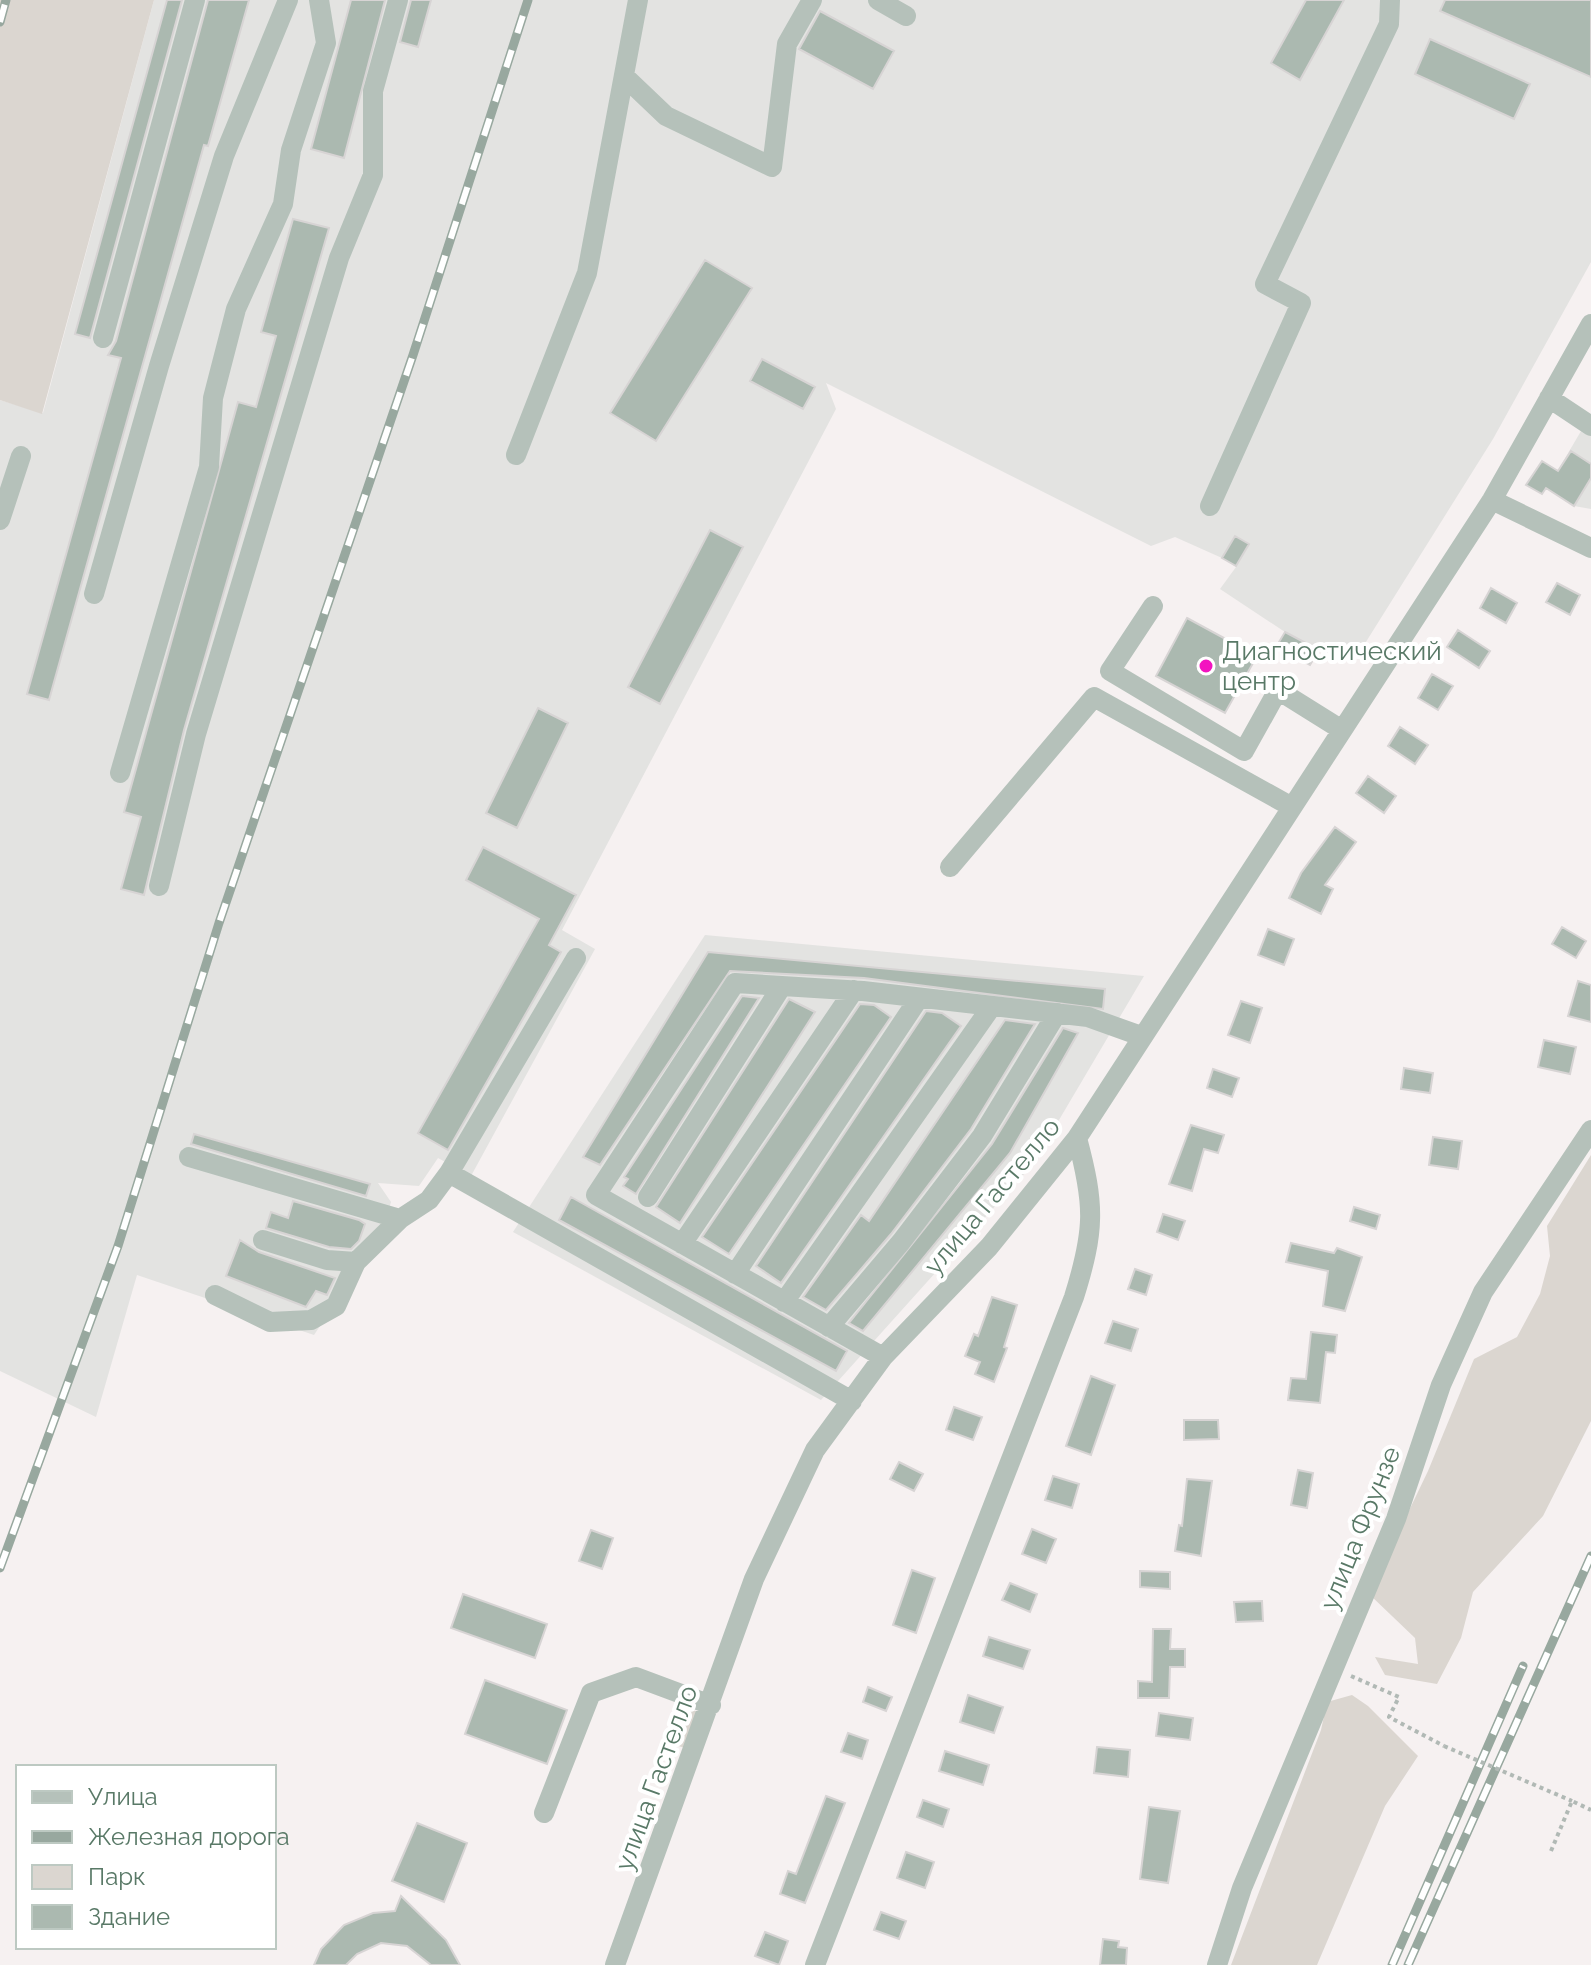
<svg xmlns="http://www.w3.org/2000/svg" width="1591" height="1965" viewBox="0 0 1591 1965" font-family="Raleway,sans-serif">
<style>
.built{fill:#e3e3e1}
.green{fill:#dbd6d0}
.building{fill:#abb9b0;stroke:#d7d4d4;stroke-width:2}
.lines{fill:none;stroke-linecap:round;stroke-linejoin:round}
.path{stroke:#b1b9b5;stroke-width:4;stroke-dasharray:4 4;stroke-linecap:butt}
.minor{stroke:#b5c1ba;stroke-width:20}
.rail-casing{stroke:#98a89f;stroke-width:9}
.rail{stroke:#fff;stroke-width:6;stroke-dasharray:18;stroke-linecap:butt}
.path-bridge{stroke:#b1b9b5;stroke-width:4;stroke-dasharray:4 4;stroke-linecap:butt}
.poi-dot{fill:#f314c0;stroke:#fff;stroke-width:3}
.labels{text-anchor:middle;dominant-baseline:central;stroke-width:8;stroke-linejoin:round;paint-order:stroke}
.poi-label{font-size:26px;fill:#597967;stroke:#fff;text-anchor:start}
.street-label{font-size:26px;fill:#597967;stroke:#fff}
</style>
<rect width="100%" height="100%" fill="#f6f1f1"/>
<!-- built -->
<path class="built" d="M154,0h1437v262l-98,177 -139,222 -35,-11 -34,-18 -65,-43 16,-22 -14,-9 -47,-21 -24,9 -325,-163 10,26 -274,521 33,19 -124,227 -33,-18 -19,28 -41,-3 13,19 -10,33 -67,100 -177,-60 -41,142 -96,-46v-971l43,13z
M1591,414v95l-17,-3 -27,-17z
M705,935l439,41 -111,188 -212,236 -308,-168z"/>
<!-- green -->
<path class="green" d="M0,0h154l-112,414 -42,-14z
M1591,1155v266l-48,95 -70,76 -12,46 -24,46 -52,-9 -10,-18 43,7 -3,-26 -46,-44 59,-123 46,-112 43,-22 23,-43 10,-38 -3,-30z
M1352,1695l16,11 50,50 -33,50 -68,159h-86l90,-235 6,-28z
M682,1707l16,5 -13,36 -16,-5z"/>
<!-- building -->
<path class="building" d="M167,0h15l-92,338 -15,-4z
M208,0h41l-41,146 -4,-1 -155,555 -22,-6 94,-336 -13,-3 8,-14z
M351,0h34l-41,158 -33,-9z
M411,0h20l-13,47 -18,-5z
M1306,0h38l-44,80 -29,-17z
M1445,0h146v77l-151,-66z
M820,11l74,40 -21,38 -74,-40z
M1430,39l100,45 -16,35 -99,-45z
M293,219l36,9 -145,502 -40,165 -23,-6 20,-72 -17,-5 114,-410 18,5 20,-71 -15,-4z
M705,260l47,28 -96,153 -46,-28z
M762,359l53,28 -12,22 -53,-28z
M1571,451l20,13v14l-17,28 -28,-18 -4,6 -16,-9 16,-24 16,10z
M710,530l33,17 -83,157 -32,-17z
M1235,536l14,8 -13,22 -14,-8z
M1557,583l23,12 -10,20 -24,-13z
M1491,588l26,15 -11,20 -26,-15z
M1187,618l70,38 -32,57 -69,-37z
M1458,630l32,21 -11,17 -32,-21z
M1285,632l34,18 -9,15 -34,-18z
M1432,674l21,12 -15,24 -20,-12z
M538,708l30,15 -51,105 -31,-15z
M1400,727l28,18 -13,19 -27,-18z
M1368,776l28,20 -12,17 -28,-20z
M1335,827l21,15 -31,43 8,4 -12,25 -32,-16 12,-25z
M483,847l93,48 -27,50 12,7 -113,198 -30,-17 121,-214 -73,-39z
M1562,927l24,14 -10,17 -24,-14z
M1268,929l26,10 -10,26 -26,-10z
M708,952l397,37 -2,20 -239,-31 -134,-7 -130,194 -17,-8z
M1578,981l13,4v37l-23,-6z
M742,996l17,2 -123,196 -13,-8 5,-7 -4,-2z
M789,999l26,13 -135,211 -24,-16z
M1241,1001l21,7 -12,35 -22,-8z
M860,1004l14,1 17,12 -162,237 -27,-17z
M926,1011l16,2 19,13 -180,257 -25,-17z
M1005,1020l30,4 -64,105 -80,105 -65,76 -23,-13 58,-82 8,6z
M1063,1028l15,5 -68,120 -147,178 -14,-8 143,-179z
M1544,1040l32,7 -6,27 -32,-7z
M1404,1068l29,5 -3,20 -29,-4z
M1213,1069l26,9 -7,19 -25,-9z
M1191,1125l33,10 -6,18 -14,-4 -12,42 -23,-7z
M194,1134l176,50 -4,12 -175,-52z
M1433,1137l29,4 -4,28 -29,-4z
M571,1197l276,154 -11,20 -277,-151z
M293,1201l66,19 6,4 -6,17 -8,8 -22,-2 -63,-19 5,-16 17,6z
M1354,1207l26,8 -4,14 -26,-8z
M1163,1214l22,7 -7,19 -21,-8z
M240,1240l19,12 76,26 -8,17 -11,-4 -10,16 -80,-31z
M1291,1243l43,10 3,-5 25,9 -17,54 -22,-5 5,-35 -42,-9z
M1135,1269l17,6 -6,20 -18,-6z
M992,1297l25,8 -13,42 3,1 -13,34 -19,-8 5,-12 -15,-6 9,-22 4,2z
M1113,1321l25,8 -7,22 -26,-8z
M1311,1332l26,3 -2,18 -9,-1 -6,51 -32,-3 3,-22 15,1z
M1091,1376l24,9 -24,70 -25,-9z
M954,1407l28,10 -9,23 -27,-10z
M1184,1420h34l1,19 -35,1z
M899,1462l24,12 -9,17 -24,-12z
M1298,1470l15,3 -6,35 -16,-3z
M1053,1476l26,8 -7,24 -27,-8z
M1187,1479l25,2 -11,75 -26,-5 4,-26 3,1z
M1032,1529l24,10 -10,24 -24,-9z
M591,1530l22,8 -11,31 -23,-8z
M912,1570l23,8 -19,55 -23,-8z
M1140,1571l30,1v17l-30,-2z
M1010,1583l27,11 -7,18 -28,-12z
M463,1594l84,30 -12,34 -84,-30z
M1262,1601l1,20 -27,1 -2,-20z
M1153,1629h18l-1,20h15v18h-15l-1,31h-31v-17l14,1z
M989,1637l41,13 -7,19 -40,-13z
M485,1680l82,30 -20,54 -82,-30z
M868,1687l24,10 -6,14 -23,-9z
M968,1695l35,12 -9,26 -34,-11z
M1159,1713l34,5 -3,22 -34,-4z
M848,1733l20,7 -6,19 -21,-7z
M1097,1747l33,3 -2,27 -34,-4z
M945,1751l44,14 -6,20 -44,-14z
M826,1796l19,7 -40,100 -25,-9 8,-23 8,3z
M923,1800l26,9 -6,18 -26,-10z
M1149,1807l31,4 -12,72 -28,-4z
M417,1823l50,20 -23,59 -52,-21z
M906,1852l28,10 -9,26 -28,-10z
M401,1896l45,44 14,25h-29l-24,-19 -26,-3 -24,11 -11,11h-32l7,-16 23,-24 29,-12 22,-2z
M881,1912l25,9 -7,18 -25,-9z
M765,1932l23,9 -9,24 -24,-9z
M1103,1939l16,2 -1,6 9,1 -1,17h-26z"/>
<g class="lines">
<!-- path -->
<path class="path" d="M1351,1676l48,21 -10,20 55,29
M1551,1851l21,-50 19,9"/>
<!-- minor -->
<path class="minor" d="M878,0l28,16
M624,76l42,40 106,51 15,-123 25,-44
M103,338l92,-338
M1549,398l42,28
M516,455l71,-182 51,-273
M1492,500l99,48
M1210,506l91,-203 -36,-19 124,-260 1,-24
M0,520l21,-64
M94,594l65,-228 65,-210 64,-156
M1153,606l-43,65 134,80 34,-61 64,40
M120,773l89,-306 4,-69 23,-89 47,-105 8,-54 35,-107 -7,-43
M950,867l144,-170 198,110
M159,886l37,-152 143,-476 34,-83v-84l25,-91
M576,958l-127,215 403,228
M189,1157l211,62 29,-19 20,-27
M648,1197l134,-211
M263,1240l64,20 29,2 44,-43
M682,1244l172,-254
M735,1274l184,-276
M215,1295l55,27 41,-2 25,-14 20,-44
M784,1302l208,-296
M829,1327l72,-85 81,-106 75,-123
M883,1357l-287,-162 139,-212 128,8 225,26 53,19
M544,1813l47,-120 45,-16 75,28
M615,1965l139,-386 61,-129 68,-93 106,-110 88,-109 415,-638 99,-176
M815,1965l259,-668c21,-67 21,-92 3,-159
M1217,1965l25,-77 154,-369 45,-134 42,-93 108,-162"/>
<!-- rail casing -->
<g class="rail-casing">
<path id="rail" d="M0,22l6,-22
M0,1568l118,-322 101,-323 194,-568 115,-355
M1392,1965l131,-299
M1408,1965l183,-409"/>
</g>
<!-- rail -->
<use href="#rail" class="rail"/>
<!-- path-bridge -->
<path class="path-bridge" d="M1444,1746l128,55"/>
</g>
<!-- markers -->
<circle class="poi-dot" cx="1206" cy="666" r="8"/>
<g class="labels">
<!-- poi labels -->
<g class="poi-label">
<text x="1222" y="651">Диагностический<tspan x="1222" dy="30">центр</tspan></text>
</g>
<!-- street labels -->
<g class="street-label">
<text transform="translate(992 1196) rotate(-50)">улица Гастелло</text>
<text transform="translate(1360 1528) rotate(-68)">улица Фрунзе</text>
<text transform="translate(656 1778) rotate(-70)">улица Гастелло</text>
</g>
</g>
<!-- legend -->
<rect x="16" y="1765" width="260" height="184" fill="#ffffff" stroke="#bdc9c2" stroke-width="2"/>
<rect x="32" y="1791" width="40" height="12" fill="#b5c1ba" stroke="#bdc9c2" stroke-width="2"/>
<text x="88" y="1805" font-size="24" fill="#597967">Улица</text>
<rect x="32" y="1831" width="40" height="12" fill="#98a89f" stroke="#bdc9c2" stroke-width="2"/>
<text x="88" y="1845" font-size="24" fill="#597967">Железная дорога</text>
<rect x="32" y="1865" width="40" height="24" fill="#dbd6d0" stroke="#bdc9c2" stroke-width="2"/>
<text x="88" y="1885" font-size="24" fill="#597967">Парк</text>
<rect x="32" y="1905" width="40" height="24" fill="#abb9b0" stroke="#bdc9c2" stroke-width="2"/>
<text x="88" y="1925" font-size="24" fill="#597967">Здание</text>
</svg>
